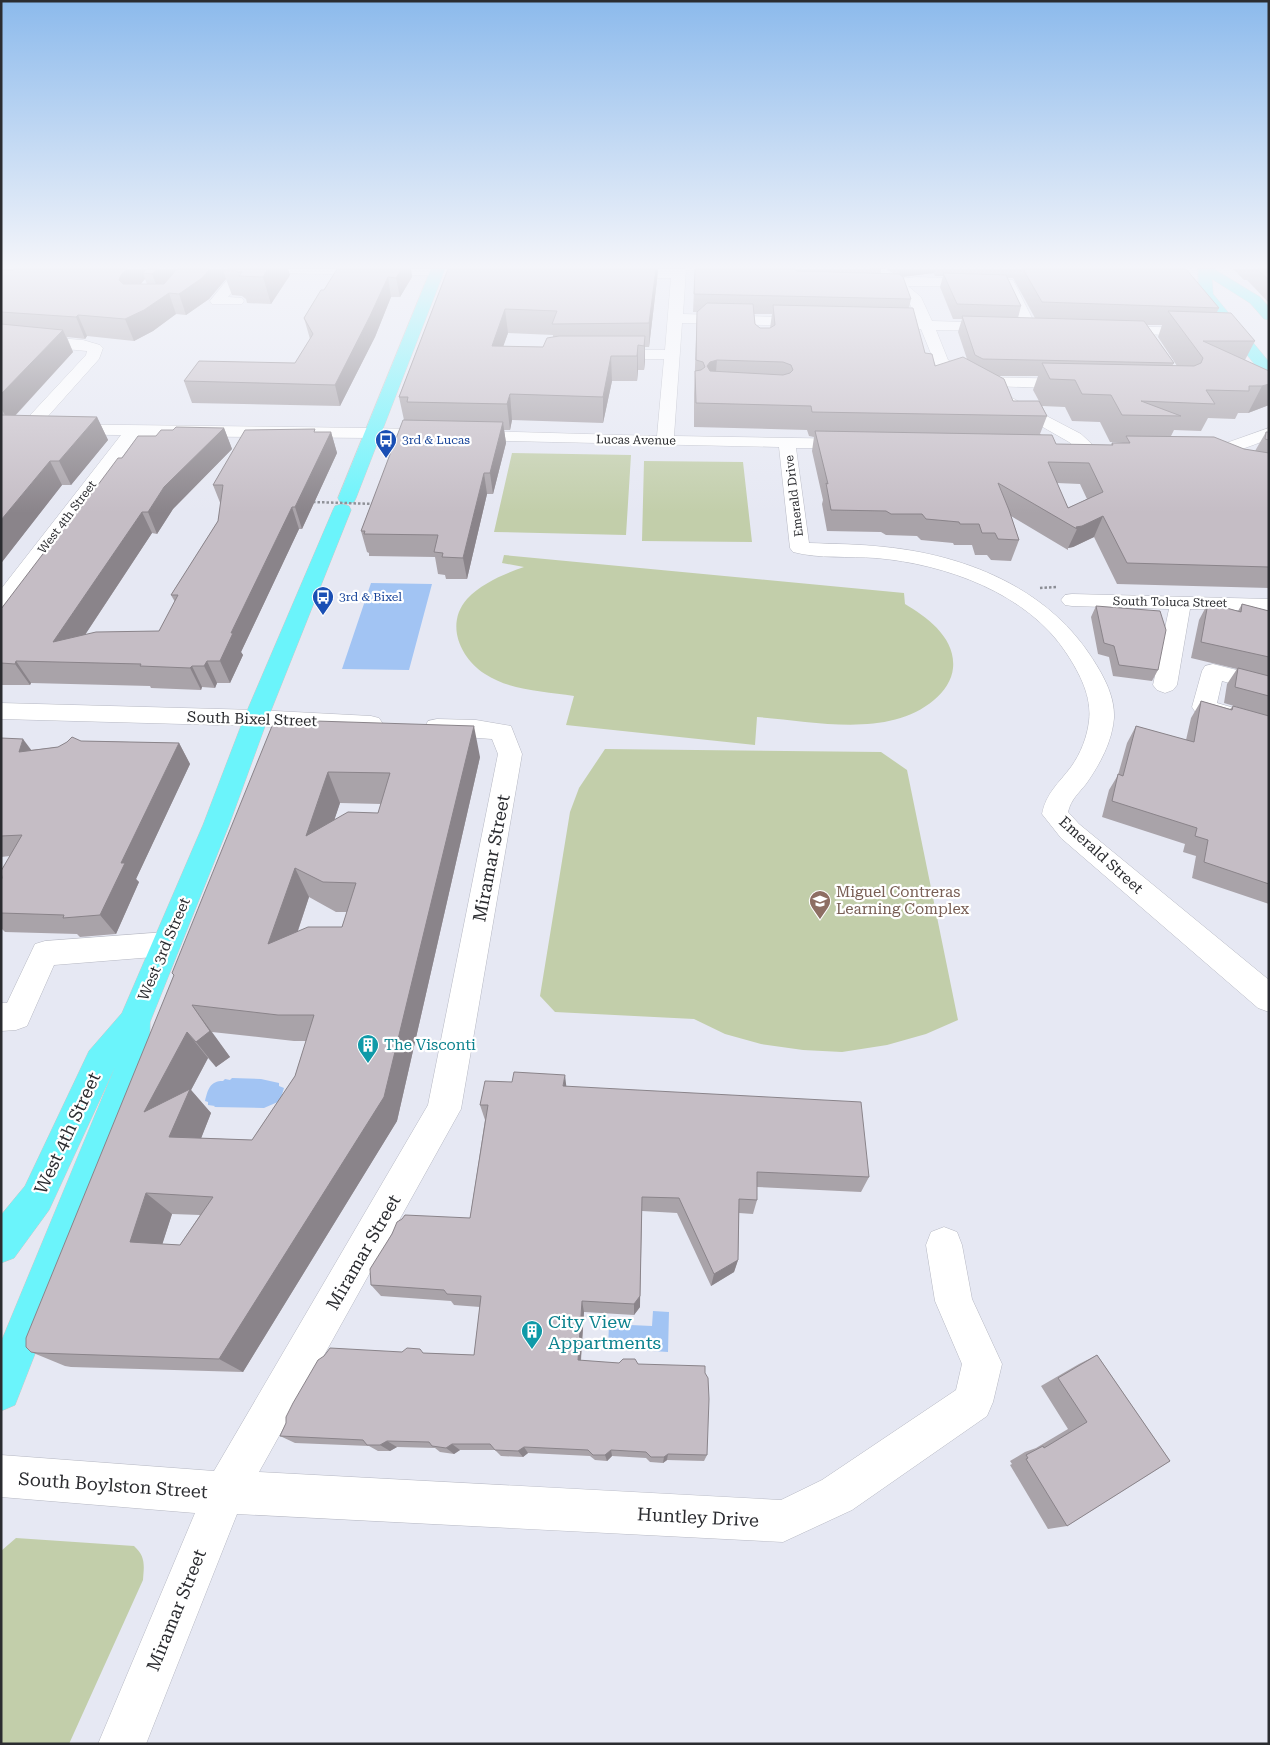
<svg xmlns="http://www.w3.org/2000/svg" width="1270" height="1745" viewBox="0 0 1270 1745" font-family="'Roboto Serif',serif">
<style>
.green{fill:#c2ceaa}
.water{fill:#a2c4f3}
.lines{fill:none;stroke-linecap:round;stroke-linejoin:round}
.minor-casing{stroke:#b6b8c3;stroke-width:1}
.major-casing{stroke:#c8c8c9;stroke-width:1}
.path{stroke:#8b8d94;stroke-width:2.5;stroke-dasharray:2.5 2;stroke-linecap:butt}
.minor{fill:#fff;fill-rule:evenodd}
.major{fill:#6bf4fb;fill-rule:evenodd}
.path-bridge{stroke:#8b8d94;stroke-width:2.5;stroke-dasharray:2.5 2;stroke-linecap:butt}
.wall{fill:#a9a3a9;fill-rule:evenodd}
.shaded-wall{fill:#8a848a}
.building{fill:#c5bdc5;stroke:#8a848a;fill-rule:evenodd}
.labels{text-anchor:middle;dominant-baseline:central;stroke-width:4.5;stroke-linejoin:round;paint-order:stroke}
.far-transit-label{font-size:12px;fill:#164399;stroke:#fff;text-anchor:start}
.far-street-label{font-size:12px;fill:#2b2c30;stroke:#fff}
.street-label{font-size:15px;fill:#2b2c30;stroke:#fff}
.education-label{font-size:15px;fill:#785e54;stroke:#fff;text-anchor:start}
.culture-label{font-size:15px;fill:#0d838f;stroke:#fff;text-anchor:start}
.near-street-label{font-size:18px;fill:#2b2c30;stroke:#fff}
.near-culture-label{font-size:18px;fill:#0d838f;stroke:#fff;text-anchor:start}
</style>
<rect width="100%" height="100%" fill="#e6e8f3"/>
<!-- green -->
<path class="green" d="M512,453l119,2 -5,80 -132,-3z
M644,461l99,1 9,80 -110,-1z
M504,555l400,38 1,11c22,13 51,34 48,64 -1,12 -9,24 -19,32 -46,39 -121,21 -177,17l-2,28 -189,-20 8,-29c-30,-5 -63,-5 -89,-22 -25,-16 -40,-50 -18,-75 15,-16 37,-25 57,-32l-22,-4z
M605,749l276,3 26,18 51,250 -32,14 -39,11 -45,7 -39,-2 -42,-6 -36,-10 -31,-15 -139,-7 -15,-16 30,-184 9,-24z
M16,1538l118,8c12,11 10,19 9,34l-74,164h-68v-193z"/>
<!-- water -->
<path class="water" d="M371,583l61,1 -23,86 -67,-1z
M232,1078l29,1 18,4v3l5,2 -4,13 -16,7 -50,-1 1,-1 -7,-1v-3l-3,-1c3,-12 5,-20 18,-20l2,-2 5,1z
M653,1311l16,1 -1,40 -60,-4 1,-24 43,2z"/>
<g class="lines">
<!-- minor casing -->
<g class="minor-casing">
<path id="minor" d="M236,269h14l-22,28 14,1 2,3 -2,3h-30l-2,-3z
M250,269h238l4,3 -7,4 -228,-3z
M673,269h13l-3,45 125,4 5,1 2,3 -2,3 -5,1 -126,-3 -8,113 182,3 3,4 -3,4 -6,1h-54l13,95c25,1 51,1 76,4 79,8 160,40 205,108 12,18 25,40 24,63 -2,24 -14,46 -28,66 -7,9 -15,15 -18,28l11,12 190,156v32l-11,-4 -197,-170 -19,-24c4,-21 17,-31 29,-47 10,-14 16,-30 18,-46 3,-24 -9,-47 -22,-67 -39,-61 -122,-90 -191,-96 -27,-2 -57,1 -83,-6l-3,-4 -11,-101 -407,-9 -234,-2 -130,172 -7,1v-20l120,-154 -120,-1v-10h21l64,-69 1,-4 -86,-8v-9l82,6 17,5 3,3 -4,11 -58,65 331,4 285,8 7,-77 -57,1 -5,-2 -3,-3 3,-3 5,-2h58l6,-72h-51l-7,-4 7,-4z
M870,269h15l13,10 18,-2 97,3 24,48 -2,3h-10l-22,-44 -95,-1 13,11 11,24 66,2 5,1 2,3 -2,3 -5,1 -62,-1 12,30 29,17 95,2 6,2 2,3 -2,3 -6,2 -105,-4 -31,-19 -15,-37 -45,-2 -2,-3 2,-3 5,-1 36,1 -9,-22z
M1113,326l85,2 5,1 2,3 -2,3 -5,1 -90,-3 -2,-3 2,-3z
M1012,398l69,36 15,14 -3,4 -6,1 -6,-1 -12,-10 -63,-36 -2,-3 2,-3z
M1269,428v11c-24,9 -51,21 -77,15l-3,-4 3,-4 34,-3z
M1072,594l197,5v12l-79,-2 -13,76 -4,5 -8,3 -8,-3 -4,-5 16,-76 -97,-3 -7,-1 -4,-5 4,-5z
M1213,664l56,14v16l-47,-13 -5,22 52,15v17l-73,-22 -4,-6 10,-36 3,-5z
M1,703l255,7 115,6 8,2 4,6 -4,6 -8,2 -115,-6 -255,-7z
M437,719l39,1 35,6 11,28 -61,355 -202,363 522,28 41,-20 134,-90 6,-26 -27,-63 -9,-56 5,-13 13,-5 13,5 5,13 10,54 30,65 -9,38 -6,14 -135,94 -69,32 -546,-28 -91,230h-48l97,-231 -194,-16v-42l213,16 214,-366 70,-351 -6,-15 -55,-4 -9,-2 -3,-6 3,-6z
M166,932l10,3 5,9 -5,9 -10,3 -112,9 -27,61 -11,4 -15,1v-28h6l28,-59 10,-3z"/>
</g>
<!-- major casing -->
<g class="major-casing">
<path id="major" d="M431,269h14l-89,229 -2,4 -7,2 -7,-2 -2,-4z
M1198,269h16l46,28 9,10v13l-5,-1 -14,-16 -38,-24 1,15 56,68v15l-6,-2 -64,-81z
M342,504l7,2 2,4 -83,208 -39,107 -79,197 -1,40 -134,343 -14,6v-69l114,-275 -66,143 -35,48 -13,5v-48l24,-29 64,-135 33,-38 81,-188 41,-107 89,-208 2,-4z"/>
</g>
<!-- path -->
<path class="path" d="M1040,588l17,-1"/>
<!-- minor -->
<use href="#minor" class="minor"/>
<!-- major -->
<use href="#major" class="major"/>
<!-- path-bridge -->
<path class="path-bridge" d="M313,502l62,2"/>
</g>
<!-- wall -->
<path class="wall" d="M1,269h287l2,6 -19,29 -24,-1 -1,-4 -4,-3 -10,-1 -6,-16 -17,20 -23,16 -10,-1 -23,17 -19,10 -47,-5 -2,3 -18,-2 6,15 -58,64 82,1 11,23 -37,45h-9l-60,77h-1zM145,279l2,5h-6z
M337,269h74l1,8 -12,20h-9l-16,40 -35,69 -148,-3 -8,-22 111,-18 15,-24 -6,-21 20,-28z
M448,269h210l-1,11 -8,67h-4v14l-1,9h-6l-1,11h-25l-9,42 -91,-3 -2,10h-6l2,13 -13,51h-6l-20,85h-21l-1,-4 -7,-1 -3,-17 -66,-1v-3l-2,-1 -6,-21 43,-111 -5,-23zM508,333l45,2v2l-10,10 -40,-1z
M695,269h186v4l13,1 -7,-5h299l33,39 -2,4 38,29 -10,19 24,11v34l-21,8h-10l-3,6 -27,-1 -7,13 -27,-1 -3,6 84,15 11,-19h3v156l-152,-4 -23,-47 -21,10 -5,1v2l-57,-34 8,24 -8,21 -20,-1 -4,-5h-12l-3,-10h-18l-1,-2 -32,-3 -4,-4 -31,-1 -5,-3 -54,-1 -5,-27 1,-4 -11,-49 2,-14 -5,-1 -2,-6 -113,-3v-33l3,-82h-4zM934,273l1,3h8l-3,11 13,32h9l-4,13 9,27 -32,7 -10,-13 -16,-45 2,-9 -8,-22zM1007,278h6l22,40h-17l3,-12zM754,314h18l-2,14h-10l-5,-4zM1147,325h15l-4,12 19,29h-5l2,-3zM997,376h41l-5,14 6,11h-26zM1042,406l23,1 7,14 28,1 10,20 13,1h-11l-1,2 -55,-1 -16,-10 7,-18zM1057,483l23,1 7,15 -19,9z
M1233,269h36v34l-22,-23h-3z
M224,428l8,21 -59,60 -16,25 -5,-1 -67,102 74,-4 16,-29 -4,-7 47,-74 3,-16 -8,-20 103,-53h15l6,21 -35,76h-3l-58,123 2,3 -13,28h-13l-2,5 -13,-1 -1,3 -50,-2 -1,-2 -119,-3 -1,2h-29v-76l76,-96 45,-55 34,-22 17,-6z
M1208,603l30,8 4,-7 27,7v293l-77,-26 4,-22 -13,-4 2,-8 -83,-27 7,-27 9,-15 9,-32 9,-17 50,14 5,-22 10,-17 29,8 3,-3 24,7 -33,-10 3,-19 10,-15 -46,-11 8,-38z
M1096,606l62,64 -6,11 -39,-5 -4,-19 -11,-3 -7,-37z
M272,726l208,31 -83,364 -154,251 -172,-5 -6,-1 -34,-14 143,-377zM340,803l41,1 -3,9 -44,7zM309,897l27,15h11l-5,15 -44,4zM212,1032l82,9h12l-11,35 -43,64 -51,-2 10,-25 -20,-23 17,-32 8,9 14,-10zM172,1214l28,1 -20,30 -18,-1z
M1,738l30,12 27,-3 23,-6 98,2 11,21 -54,115 3,3 -23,52 -36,3 -3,-3 -72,-2 -4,-4v-48l9,-24 -9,1z
M566,1086l303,91 -8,15 -104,-5v13l-4,14 -14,-1 -1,47 -4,12 -23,14 -34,-73 -35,-2 -2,96 -6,8 -50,-3 -3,49 57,3 69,91 -3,6 -37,-1 -4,3 -13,-1 -4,-4 -34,-2 -5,5 -12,-1 -5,-4 -62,-3 -5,4 -22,-1 -6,-6h-35l-6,4 -14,-2 -5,-4 -38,-1 -7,4h-12l-9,-5 -74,-3 -15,-7 144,-83 50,2 6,-48 -26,-2 -3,-4 -70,-5 -10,-11 99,-67 15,-98 -5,-15z
M1097,1355l73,106 -103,65 -19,3 -38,-64 2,-1 -2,-3 15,-9 11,-4 32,-19 -27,-43 38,-22z"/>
<!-- shaded-wall -->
<path class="shaded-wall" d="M127,269h28l-12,4 2,6 -15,17 -11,-16 2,-5z
M158,269h26l-24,26 -8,-21z
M210,269h13l3,10 -17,20 -23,16 -7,-21z
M268,269h20l2,6 -19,29 -8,-27z
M402,269h9l1,8 -12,20 -4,-19z
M656,269h2l-1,11 -8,67v-24z
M900,269h35l-1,4 -35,4z
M388,277l3,20 -16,40 -35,69 -5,-21z
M169,293l7,21 -23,17 -19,10 -9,-22z
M505,309l3,24 -13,37 -3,-24z
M78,315l9,21 -2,3 -9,-22z
M63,330l10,22 -64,70 -8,-14v-14z
M645,336v25l-1,9v-24z
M638,345v25l-1,11v-25z
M611,356l1,25 -9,42v-26z
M717,360l-2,23 -8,-17 3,-4z
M1269,384v21l-21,8 14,-27z
M510,394l2,26 -2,10 -3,-26z
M97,417l11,23 -37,45 -12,-24z
M503,422l3,21 -13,51 -3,-21z
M224,428l8,21 -59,60 -16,25 -9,-22 16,-25z
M331,432l6,21 -35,76 -7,-22z
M50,461l12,24 -60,77 -1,-1v-41z
M484,473l3,21 -20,85 -4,-21z
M292,507l7,22 -58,123 2,3 -13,28 -10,-22 11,-28z
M142,512l10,21 -85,129 -14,-20z
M1103,516l-9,21 -21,10 -5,1 9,-19 -1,-2z
M16,661l15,22 -1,2 -15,-21z
M207,661l10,22 -2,5 -11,-22z
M192,666l10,21 -1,3 -11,-22z
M474,726l6,31 -83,364 -154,251 -24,-13z
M23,739l15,20 -19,-7z
M179,743l11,21 -54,115 3,3 -23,52 -16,-19 21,-52z
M328,772l12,31 -21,63 -13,-30z
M295,868l14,29 -25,75 -16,-28z
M192,1005l38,52 -14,10 -20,-25z
M187,1032l21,26 -17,32 20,23 -18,46 -49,-47z
M565,1075l2,17 -4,-6z
M146,1193l26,21 -15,47 -27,-19z
M738,1260l-4,12 -23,14 3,-12z
M640,1296v11l-6,8v-11z
M582,1301l2,11 -4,58 -2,-10z
M387,1441l10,6 -7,4 -10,-6z
M452,1444l8,6 -6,4 -8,-6z
M524,1447l4,6 -5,4 -5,-6z
M611,1450l1,6 -5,5 -2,-6z
M668,1454l-1,6 -4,3 1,-6z"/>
<!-- building -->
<path class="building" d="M1,269l1,1h11l1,-1h113l-6,6 -2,5 4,4h41l13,-15h33l-8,9 -23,16 -10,-1 -25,17 -19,9 -47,-4 -2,2 -75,-5z
M147,269h11l-6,5 -9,-1z
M227,269h41l-5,8 -24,-1 3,-4h-5l-3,-3z
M337,269h65l-6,9 -8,-1 -18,39 -35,69 -151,-4 15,-20 96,2 18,-29 -9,-16 17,-28h3z
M448,269h208l-7,54 -97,1 5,-13 -52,-2 -13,37 51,1 4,-9 12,-2h86l-1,10 -6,-1 -1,11h-26l-8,41 -93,-3 -3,10 -100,-2 1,-5h-9z
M695,269h99l3,2 102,3 4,3 8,22 -217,-5z
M1023,269h163l33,39 -177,-6z
M1257,269h12v11z
M943,273l63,2 15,31 -64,-2z
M707,303l46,1 2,20 5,4h10l5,-3 -2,-20 140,3 12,45 7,1 3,12 28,-9 41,22 9,22h26l8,15 -235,-4 -1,-6 -115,-3 -1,-32 6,-1 4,-3 -2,-5 -7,-2 1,-48zM717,360l66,2 8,3 2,5 -3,3 -7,2 -73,-4 -3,-5 3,-4z
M1168,311l63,2 24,28h-52l66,30v13l-7,2h-13v5l-43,-1 9,14 -74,-3 40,15 -59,-1 -11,-20 -29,-1 -7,-14 -25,-1 -8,-16 152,3 7,-3 2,-5z
M962,316l182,5 30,42 -191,-4 -8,-4z
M1,324l62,6 -62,64z
M1,415l96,2 -38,44h-9l-49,59z
M403,420l100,2 -13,51h-6l-21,85 -21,-1 1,-4 -9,-1 4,-17 -74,-1 1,-3h-4z
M176,427l48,1 -60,59 -16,25h-6l-89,130 43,-10 63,-1 19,-36h-7l47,-74 5,-36h-10l32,-55 70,-1 -1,3h17l-36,75h-3l-61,126h2l-13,28h-13l-3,5h-12l-2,2 -50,-2 1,-2 -125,-3 -1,3 -14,-1v-54l73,-96h3l41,-55h4l16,-22h18l5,-6h12z
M815,431l237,4 4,9 57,1 -1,-2h18l-4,-7 88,1 30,12 25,4v114l-142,-4 -24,-47 -21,10 -6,1 1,2 -79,-46 11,27 10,30 -21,-1 -3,-6h-13l-3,-9h-19l-1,-2 -33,-3 -4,-5h-31l-5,-3 -55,-1 -5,-27 2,1zM1048,462l41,1 14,29 -35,16z
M1266,432h3v8l-4,-1z
M1208,603l33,9 1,-8 27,7v46l-68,-15z
M1096,606l64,5 6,19 -8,40 -39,-5 -5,-19 -10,-3z
M1238,668l31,8v20l-34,-9z
M1201,701l31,9 1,-4 36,10v168l-65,-22 4,-22 -13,-4 2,-8 -85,-27 6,-27 5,2 13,-50 58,16z
M284,720l190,6 -90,371 -165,262 -182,-6 -6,-1 -5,-5v-9l148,-363 -2,-2 100,-247zM328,772l62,1 -12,40 -30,-1 -42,24zM295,868l28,14 33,1 -14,44h-34l-40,17zM192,1005l86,10h36l-19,61 -43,64 -83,-3 21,-48 -46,23 43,-80 9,10 14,-11zM146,1193l67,4 -33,48 -50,-3z
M72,737l9,4 98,2 -58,120h4l-25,52 -37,3 1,-3 -63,-2v-33l1,-2 -1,-7 21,-36 -21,1v-98l22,1 -4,13 39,-5 9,-5z
M514,1072l51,3 -2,11 298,16 8,75 -112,-5v28l-18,-1 -1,61 -24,14 -35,-76 -37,-1 -2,99 -6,8 -52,-3 -4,59 41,3 4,-4h12l3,5 67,2v7l3,5 1,21 -2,56 -39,-1 -4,3h-13l-5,-5 -35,-2 -6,5h-12l-5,-5 -64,-3 -6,4 -23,-1 -5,-6h-38l-6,4 -14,-2 -3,-4 -42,-1 -7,4h-13l-4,-5 -83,-4 6,-13v-6l7,-14 25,-43 6,-4 6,-8 72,4 5,-4 13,1 3,4 51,2 7,-59 -34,-2 -3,-4 -73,-5 -1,-16 22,-35 5,-12 5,-3 3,-4 65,3 18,-113h-8l5,-24 27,1z
M1097,1355l73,106 -103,65 -41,-67 2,-1 -2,-3 17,-9 1,2 43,-26 -29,-44z"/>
<!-- sky -->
<linearGradient id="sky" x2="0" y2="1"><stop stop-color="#8cbaec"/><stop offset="0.52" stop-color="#f4f5fa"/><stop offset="1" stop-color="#f4f5fa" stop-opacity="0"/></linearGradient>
<rect width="1270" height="513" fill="url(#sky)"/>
<!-- icons -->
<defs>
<g id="bus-pin" transform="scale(1.125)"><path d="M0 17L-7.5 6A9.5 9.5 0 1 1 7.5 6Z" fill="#1a4fb4" stroke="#fff"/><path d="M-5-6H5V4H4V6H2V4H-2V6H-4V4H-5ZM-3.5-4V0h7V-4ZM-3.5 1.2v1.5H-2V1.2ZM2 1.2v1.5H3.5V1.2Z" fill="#fff"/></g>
<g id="school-pin" transform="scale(1.125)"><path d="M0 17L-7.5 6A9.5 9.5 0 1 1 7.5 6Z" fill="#8d6e63" stroke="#fff"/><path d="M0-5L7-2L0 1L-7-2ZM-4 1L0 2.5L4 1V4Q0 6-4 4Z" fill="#fff"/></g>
<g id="building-pin" transform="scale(1.125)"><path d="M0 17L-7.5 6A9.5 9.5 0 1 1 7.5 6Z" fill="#0f9aa8" stroke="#fff"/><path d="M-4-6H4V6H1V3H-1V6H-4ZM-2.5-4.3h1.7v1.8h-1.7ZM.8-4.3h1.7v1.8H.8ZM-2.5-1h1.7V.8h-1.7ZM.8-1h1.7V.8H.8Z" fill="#fff"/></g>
</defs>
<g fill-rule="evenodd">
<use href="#bus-pin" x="386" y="440"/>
<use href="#bus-pin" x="323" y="597"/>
<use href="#school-pin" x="820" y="901"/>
<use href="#building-pin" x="368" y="1045"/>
<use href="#building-pin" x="532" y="1331"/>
</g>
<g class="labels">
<!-- far-transit labels -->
<g class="far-transit-label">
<text x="402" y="440">3rd &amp; Lucas</text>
<text x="339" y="597">3rd &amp; Bixel</text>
</g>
<!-- far-street labels -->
<g class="far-street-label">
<text transform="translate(636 440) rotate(1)">Lucas Avenue</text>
<text transform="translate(794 496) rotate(-97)">Emerald Drive</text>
<text transform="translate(67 517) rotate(-53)">West 4th Street</text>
<text transform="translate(1170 602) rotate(1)">South Toluca Street</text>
</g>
<!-- street labels -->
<g class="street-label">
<text transform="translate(252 719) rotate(2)">South Bixel Street</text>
<text transform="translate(1101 855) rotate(42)">Emerald Street</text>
<text transform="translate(164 949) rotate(-67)">West 3rd Street</text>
</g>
<!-- education labels -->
<g class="education-label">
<text x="836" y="892">Miguel Contreras<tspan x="836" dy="17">Learning Complex</tspan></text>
</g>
<!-- culture labels -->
<g class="culture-label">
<text x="384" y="1045">The Visconti</text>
</g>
<!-- near-street labels -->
<g class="near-street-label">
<text transform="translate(491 858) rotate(-79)">Miramar Street</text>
<text transform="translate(67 1133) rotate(-65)">West 4th Street</text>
<text transform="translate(363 1252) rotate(-60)">Miramar Street</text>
<text transform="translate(113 1485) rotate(4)">South Boylston Street</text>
<text transform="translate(698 1517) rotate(3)">Huntley Drive</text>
<text transform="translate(176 1610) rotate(-68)">Miramar Street</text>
</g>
<!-- near-culture labels -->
<g class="near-culture-label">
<text x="548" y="1321">City View<tspan x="548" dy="21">Appartments</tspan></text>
</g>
</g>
<!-- border -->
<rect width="1270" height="1745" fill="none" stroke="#2b2c30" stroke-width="5"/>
</svg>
